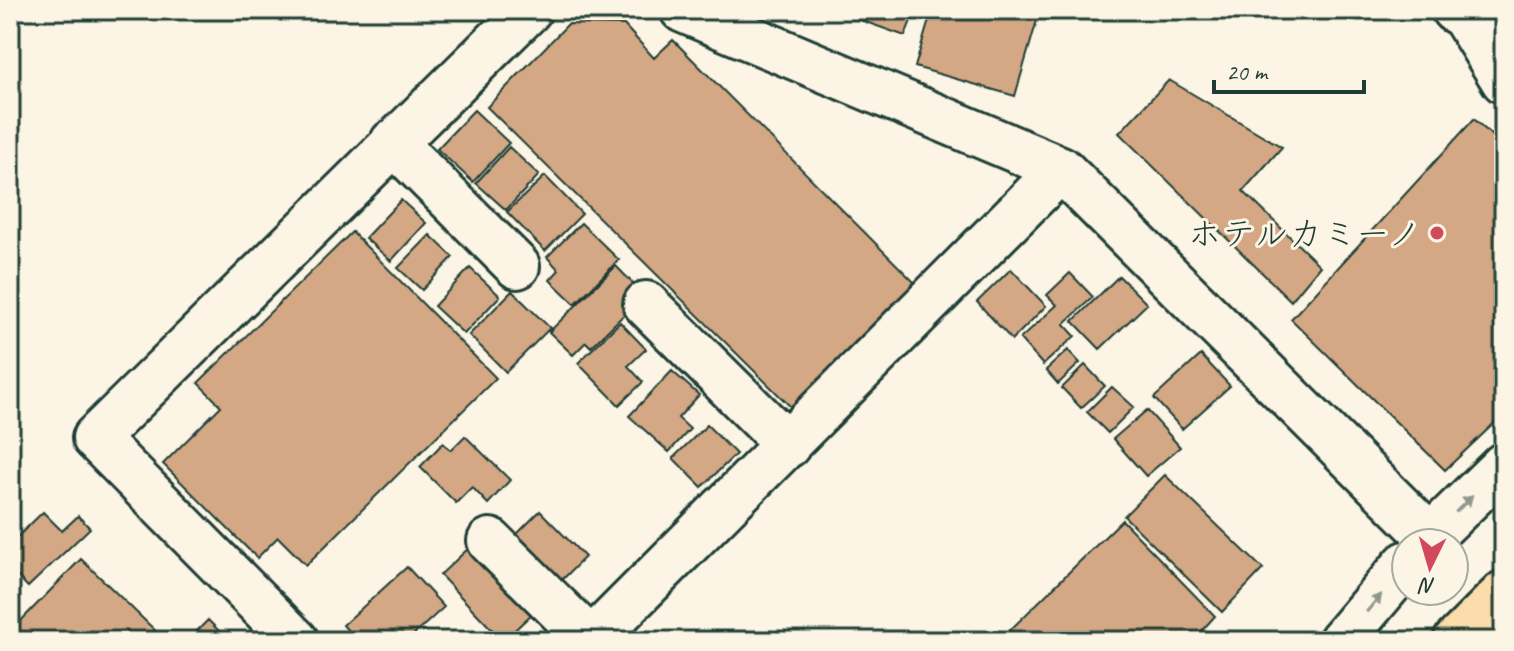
<svg xmlns="http://www.w3.org/2000/svg" width="1514" height="651" viewBox="0 0 1514 651" font-family="Caveat,'Klee One',sans-serif">
<style>
.building{fill:#d4a885;stroke:#1f3d34;stroke-width:2}
.lines{fill:none;stroke-linecap:round;stroke-linejoin:round}
.minor-casing{stroke:#1f3d34;stroke-width:50}
.trunk-casing{stroke:#1f3d34;stroke-width:50}
.minor{stroke:#fcf5e5;stroke-width:44}
.trunk{stroke:#fddcac;stroke-width:44}
.oneway{fill:#8e998c}
.poi-dot{fill:#d1495b;stroke:#fcf5e5;stroke-width:3}
.labels{text-anchor:middle;dominant-baseline:central;stroke-width:6;stroke-linejoin:round;paint-order:stroke}
.poi-label{font-size:34px;fill:#1f3d34;stroke:#fcf5e5;text-anchor:end}
</style>
<rect width="100%" height="100%" fill="#fcf5e5"/>
<filter id="ink" filterUnits="userSpaceOnUse"><feTurbulence type="fractalNoise" baseFrequency=".0125" numOctaves="2"/><feDisplacementMap in="SourceGraphic" scale="16" xChannelSelector="R" yChannelSelector="G"/><feConvolveMatrix kernelMatrix="1 2 1 2 8 2 1 2 1" color-interpolation-filters="sRGB"/></filter>
<g filter="url(#ink)">
<!-- building -->
<path class="building" d="M832,10h83l-10,26z
M932,10h108l-25,86 -100,-29z
M568,24l56,1 30,33 19,-18 242,243 -118,130 -310,-306z
M1169,80l113,67 -39,44 77,75 -29,35 -172,-168z
M474,110l35,33 -36,39 -36,-33z
M1474,119l30,28v267l-59,56 -154,-151z
M509,147l30,28 -33,35 -30,-27z
M545,176l37,38 -37,37 -38,-39z
M401,200l25,23 -35,38 -26,-23z
M581,223l38,37 -44,44 -25,-24 9,-10 -12,-13z
M352,232l144,146 -190,187 -28,-28 -21,21 -94,-94 58,-58 -23,-23z
M430,235l23,22 -31,33 -24,-22z
M616,266l28,29 -53,52 -5,-5 -13,13 -24,-23z
M470,268l30,28 -36,38 -30,-28z
M1011,269l35,37 -34,34 -35,-38z
M1070,273l23,24 -29,27 11,12 -32,29 -23,-26 37,-34 -10,-10z
M1119,276l28,28 -47,45 -27,-28z
M512,291l38,37 -44,44 -37,-37z
M620,322l26,27 -18,17 15,16 -24,23 -41,-42z
M1068,350l12,13 -22,21 -12,-14z
M1201,355l29,31 -48,43 -28,-31z
M1085,365l20,21 -24,22 -19,-20z
M672,371l27,24 -21,23 12,11 -21,23 -40,-36z
M1112,387l22,20 -26,26 -21,-21z
M1147,410l33,37 -34,29 -33,-37z
M707,425l29,29 -34,33 -29,-29z
M465,436l45,44 -22,24 -16,-17 -16,16 -36,-36 23,-24 8,7z
M1165,475l98,94 -41,43 -98,-96z
M540,511l45,46 -27,27 -46,-45z
M43,512l19,19 16,-15 12,12 -62,59 -18,-18v-25z
M1122,520l93,96 -19,21 4,4h-201z
M471,546l63,66 -31,29 -63,-66z
M81,559l83,80 -2,2h-152v-9z
M407,567l37,40 -37,34h-50l-14,-16z
M208,620l21,21h-42z"/>
<g class="lines">
<!-- minor casing -->
<g class="minor-casing">
<path id="minor" d="M683,10l378,159 369,368
M1454,10l10,6 40,65
M393,142l124,124
M646,304l142,141
M490,541l101,100
M1424,543l80,-78
M296,641l-201,-203 434,-428
M591,641l470,-472
M1341,641l65,-77"/>
</g>
<!-- trunk casing -->
<g class="trunk-casing">
<path id="trunk" d="M1456,641l48,-48"/>
</g>
<!-- minor -->
<use href="#minor" class="minor"/>
<!-- trunk -->
<use href="#trunk" class="trunk"/>
</g>
<!-- one-way arrows -->
<defs><path id="oneway-solid" d="M-6-.8H1V-3.2L6.5 0L1 3.2V.8H-6Z" transform="scale(2)"/></defs>
<g class="oneway">
<use href="#oneway-solid" transform="translate(1464 504) rotate(-44)"/>
<use href="#oneway-solid" transform="translate(1374 603) rotate(-50)"/>
</g>
</g>
<!-- markers -->
<circle class="poi-dot" cx="1437" cy="233" r="8"/>
<g class="labels">
<!-- poi labels -->
<g class="poi-label">
<text x="1421" y="233">ホテルカミーノ</text>
</g>
</g>
<!-- margin -->
<rect width="1514" height="651" fill="none" stroke="#fcf5e5" stroke-width="40"/>
<rect x="20" y="20" width="1474" height="611" fill="none" stroke="#1f3d34" stroke-width="3" filter="url(#ink)"/>
<!-- north arrow -->
<g transform="translate(1430 567) rotate(185)"><circle r="38" fill="#fcf5e5" stroke="#a4ab9e" stroke-width="2"/>
<path d="M0-6L14 30L0 20L-14 30Z" fill="#d1495b"/>
<text y="-12" font-size="22" font-weight="bold" text-anchor="middle" fill="#1f3d34">N</text>
</g>
<!-- scale -->
<path d="M1214 80v12h150v-12" fill="none" stroke="#1f3d34" stroke-width="4"/>
<text x="1226" y="80" font-size="24" fill="#1f3d34" stroke="#fcf5e5" stroke-width="6" paint-order="stroke">20 m</text>
</svg>
